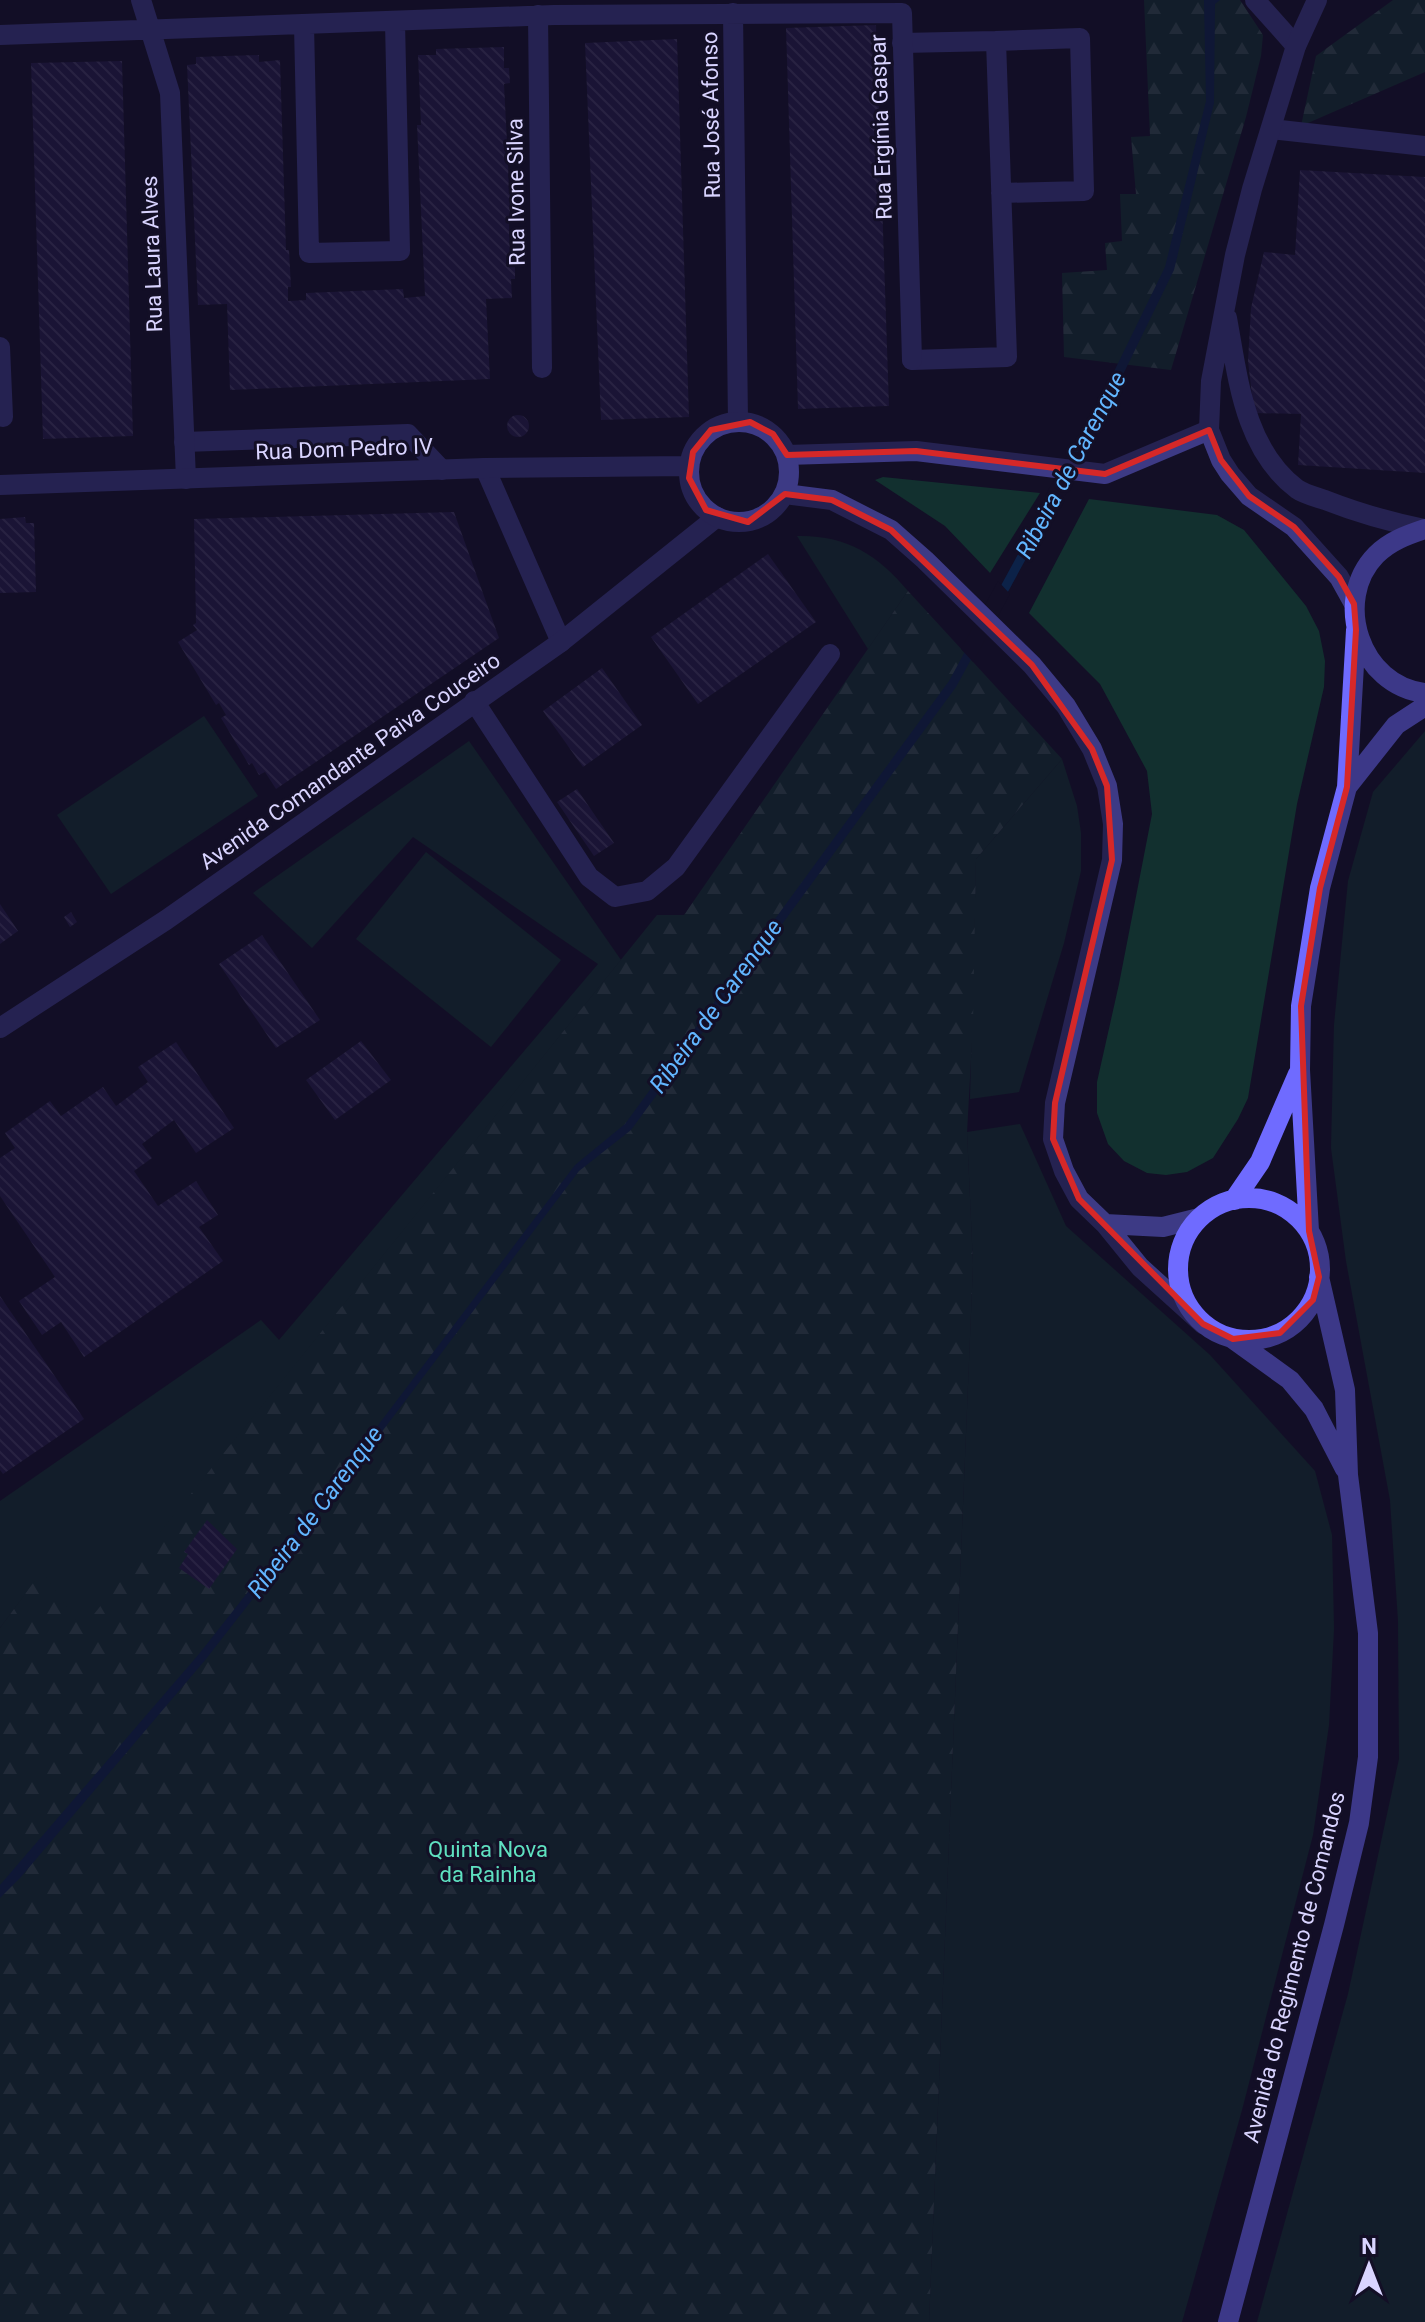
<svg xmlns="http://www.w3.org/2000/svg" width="1425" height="2322" viewBox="0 0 1425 2322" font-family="Roboto,sans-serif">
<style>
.green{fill:#12302f}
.forest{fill:url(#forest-firs)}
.water{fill:#0c2248}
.pier{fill:#130f26}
.building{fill:url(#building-back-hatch)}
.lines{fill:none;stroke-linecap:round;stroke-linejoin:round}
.service{stroke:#3d3a85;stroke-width:20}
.pedestrian{stroke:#3d3a85;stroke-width:20}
.minor{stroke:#3d3a85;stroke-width:20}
.tertiary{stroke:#3d3a85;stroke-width:20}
.secondary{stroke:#6f6bff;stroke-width:20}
.marked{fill:none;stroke:#d62828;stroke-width:6;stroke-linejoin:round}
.labels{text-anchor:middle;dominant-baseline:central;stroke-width:6;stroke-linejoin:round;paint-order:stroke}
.street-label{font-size:22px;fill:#d9d4ff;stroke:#130f26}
.park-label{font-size:22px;fill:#5fe0c0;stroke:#130f26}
.water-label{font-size:24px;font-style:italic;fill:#62b6ff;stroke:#130f26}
</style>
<defs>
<pattern id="forest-firs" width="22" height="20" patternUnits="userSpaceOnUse" patternTransform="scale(2)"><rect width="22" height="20" fill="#12302f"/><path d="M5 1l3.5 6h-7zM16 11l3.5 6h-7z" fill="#344d4e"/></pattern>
<pattern id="building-back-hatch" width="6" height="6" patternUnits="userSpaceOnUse" patternTransform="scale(2)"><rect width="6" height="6" fill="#241b47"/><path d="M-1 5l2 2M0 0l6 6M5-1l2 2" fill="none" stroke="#433b63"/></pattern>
</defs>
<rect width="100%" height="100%" fill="#130f26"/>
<!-- green -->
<path class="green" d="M883,477l157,16 -50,80 -45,-47 -70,-46z
M1089,499l128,16 27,15 62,76 13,25 6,30 -1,26 -27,117 -49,294 -10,21 -25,39 -26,14 -21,3 -19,-2 -23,-12 -16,-17 -11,-31v-31l22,-98 33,-170 -5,-43 -47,-87 -71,-71z
M797,536c49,-1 80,18 111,55l-40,58z
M204,716l54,80 -147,98 -54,-79z
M1425,731v1591h-168l91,-328 51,-235 -1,-139 -8,-120 -44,-239 -15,-113 3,-123 14,-144 25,-89z
M469,741l152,219 -539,670 -40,-58 -42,56v-127l261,-181 18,20 319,-376 -185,-127 -101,111 -59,-55z
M1062,759l15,47 4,27v38l-17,72 -45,149 -49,7 6,-240z
M426,852l135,108 -70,87 -135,-108z
M1020,1124l46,102 144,129 105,116 17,64 2,94 -5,96 -16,110 -71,275 -60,212h-253l44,-1057 -6,-133z"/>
<!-- forest -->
<path class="forest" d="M1144,0h96l23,35 -2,21 -15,61 -75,253 -107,-13 -2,-84 45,-3 -2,-27 17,-2 -2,-47h16l-5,-57 19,-1z
M1393,0h32v72l-124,54 15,-70z
M908,591l154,168 -86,100 -3,164 -6,109 6,133 -44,1057h-929v-694l42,-57 40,58 575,-714h27z"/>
<!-- water -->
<path class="water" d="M1204,0h16l-5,4 -1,99 -40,167 -81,166 -137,251 -325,443 -52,41 -223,295 -150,193 -186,219 -20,20v-13l199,-231 152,-193 224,-296 50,-41 324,-443 135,-248 81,-166 41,-166z"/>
<!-- pier -->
<path class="pier" d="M1070,451l18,2 -23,43 -19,-2z
M998,581l12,13 -37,68 -12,-13z"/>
<!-- building -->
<path class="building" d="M876,25l13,381 -91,3 -12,-381z
M677,39l12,378 -88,3 -16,-377z
M504,47v21h5l1,15 -6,1 3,59h5l1,18h-5l1,33h4v16h-3l-1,12 1,40 5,-1v18h-4l1,19 -26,1 4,80 -260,11 -3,-86 -29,1 -11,-240 9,-1v-7l63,-2v7l21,-2 6,190h3l2,37h-3v14l18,-1v-7l97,-4 1,9 21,-2 -8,-171h4l-3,-70h18v-6z
M122,61l11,375 -90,3 -12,-376z
M1300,170l125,7v296l-127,-8 3,-51 -47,-1 -6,-52 3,-53 13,-56 31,3z
M507 426a11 11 0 1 1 22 0a11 11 0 1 1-22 0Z
M454,512l45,126 -223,151 -11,-17 -6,3 -7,-12 -3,2 -28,-47 5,-3 -7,-12 -3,2 -38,-63 19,-12 -4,-5 3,-2 -2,-104z
M25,517l1,6h8l2,69 -36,1v-74z
M768,554l48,68 -118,82 -47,-67z
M602,668l40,57 -59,42 -40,-56z
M577,789l37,54 -20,13 -37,-54z
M0,904l18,27 -18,13z
M71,912l6,10 -7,5 -6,-10z
M262,935l58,85 -44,28 -57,-84z
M361,1041l30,39 -56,40 -29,-40z
M176,1042l58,86 -38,25 -22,-33 -32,24 10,14 -18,13 24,35 38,-25 22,34 -19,12 24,34 -139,96 -23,-35 -19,13 -23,-34 36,-24 -55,-81v-38l15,-10 -10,-15 45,-32 11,15 42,-29 13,19 32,-24 -10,-15z
M0,1296l84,123 -81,55 -3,-4z
M207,1520l30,29 -28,40 -30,-21 9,-14 -4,-2z"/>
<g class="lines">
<!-- service -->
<path class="service" d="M996,41l84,-3 4,153 -83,2
M902,43l94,-2 11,316 -95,3
M1271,129l154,17
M184,442l224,-8 34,36
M485,468l76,174
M474,701l115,176 26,20 32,-6 29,-24 154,-213"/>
<!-- pedestrian -->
<path class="pedestrian" d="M787,455l129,-4 189,23 104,-44"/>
<!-- minor -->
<path class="minor" d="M141,0l29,93 16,386
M1255,0l41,46
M733,13l5,409
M538,15l4,353
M304,25l5,228 91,-2 -5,-229
M0,35l554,-20 348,-2 10,347
M0,347l3,70
M0,1028l166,-108 395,-278 156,-125"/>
<!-- tertiary -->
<path class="tertiary" d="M1317,0l-21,46 -44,143 -17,66 -24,126 -2,49 12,30 9,14 19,22 45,31 45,50 15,27
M1227,318c11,60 17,131 70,171 7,5 19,8 28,11 33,13 65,22 99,29
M689 472a50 50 0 1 1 100 0a50 50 0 1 1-100 0Z
M0,485l485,-17 204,-2
M785,494l47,6 59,30 34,30 107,105 34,41 26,43 15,37 6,38 -1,36 -57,243 -2,36 11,32 15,28 26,25 35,43 63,57
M1105,1224l58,3 36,-9"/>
<!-- secondary -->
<path class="secondary" d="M1425,529c-18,6 -35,12 -49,26 -44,45 -16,131 49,138
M1347,787l49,-62 29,-19
M1178 1269a71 71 0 1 1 142 0a71 71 0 1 1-142 0Z
M1234,1200l26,-38 38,-88
M1309,1231l-9,-161 1,-64 19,-118 27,-101 9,-157
M1233,1339l57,41 24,29 31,60
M1228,2322l106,-397 25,-102 9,-66v-124l-20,-158 -3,-85 -26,-113"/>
</g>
<!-- marked area -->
<path d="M0 0H1425V2322H0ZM750,422l23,12 14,21 129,-4 189,23 104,-44 12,30 28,36 45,31 45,50 15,27 2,26 -9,157 -27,101 -19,118 8,225 10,46 -6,23 -33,33 -47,6 -30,-15 -124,-125 -26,-60 2,-36 57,-243 -5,-74 -15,-37 -60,-84 -141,-135 -59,-30 -47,-6 -37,28 -42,-12 -17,-32 4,-26 18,-22z" fill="#130f26" fill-opacity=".55" fill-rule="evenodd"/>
<path class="marked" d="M750,422l23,12 14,21 129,-4 189,23 104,-44 12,30 28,36 45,31 45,50 15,27 2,26 -9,157 -27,101 -19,118 8,225 10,46 -6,23 -33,33 -47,6 -30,-15 -124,-125 -26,-60 2,-36 57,-243 -5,-74 -15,-37 -60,-84 -141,-135 -59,-30 -47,-6 -37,28 -42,-12 -17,-32 4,-26 18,-22z"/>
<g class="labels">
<!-- street labels -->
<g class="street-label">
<text transform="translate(711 115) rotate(-91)">Rua José Afonso</text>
<text transform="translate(881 127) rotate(-92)">Rua Ergínia Gaspar</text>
<text transform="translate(516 192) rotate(-91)">Rua Ivone Silva</text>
<text transform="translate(152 254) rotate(-92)">Rua Laura Alves</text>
<text transform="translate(344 449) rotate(-2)">Rua Dom Pedro IV</text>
<text transform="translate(350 761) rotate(-35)">Avenida Comandante Paiva Couceiro</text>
<text transform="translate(1294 1967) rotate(-76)">Avenida do Regimento de Comandos</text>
</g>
<!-- park labels -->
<g class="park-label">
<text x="488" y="1849">Quinta Nova<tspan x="488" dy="25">da Rainha</tspan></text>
</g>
<!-- water labels -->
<g class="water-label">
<text transform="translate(1071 465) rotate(-62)">Ribeira de Carenque</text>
<text transform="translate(716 1006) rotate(-54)">Ribeira de Carenque</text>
<text transform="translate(315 1512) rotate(-53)">Ribeira de Carenque</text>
</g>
</g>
<!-- north arrow -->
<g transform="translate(1369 2266)" stroke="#130f26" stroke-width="6" paint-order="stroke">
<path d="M0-6L14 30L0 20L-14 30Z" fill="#d9d4ff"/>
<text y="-12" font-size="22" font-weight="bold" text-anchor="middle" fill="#d9d4ff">N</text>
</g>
</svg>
